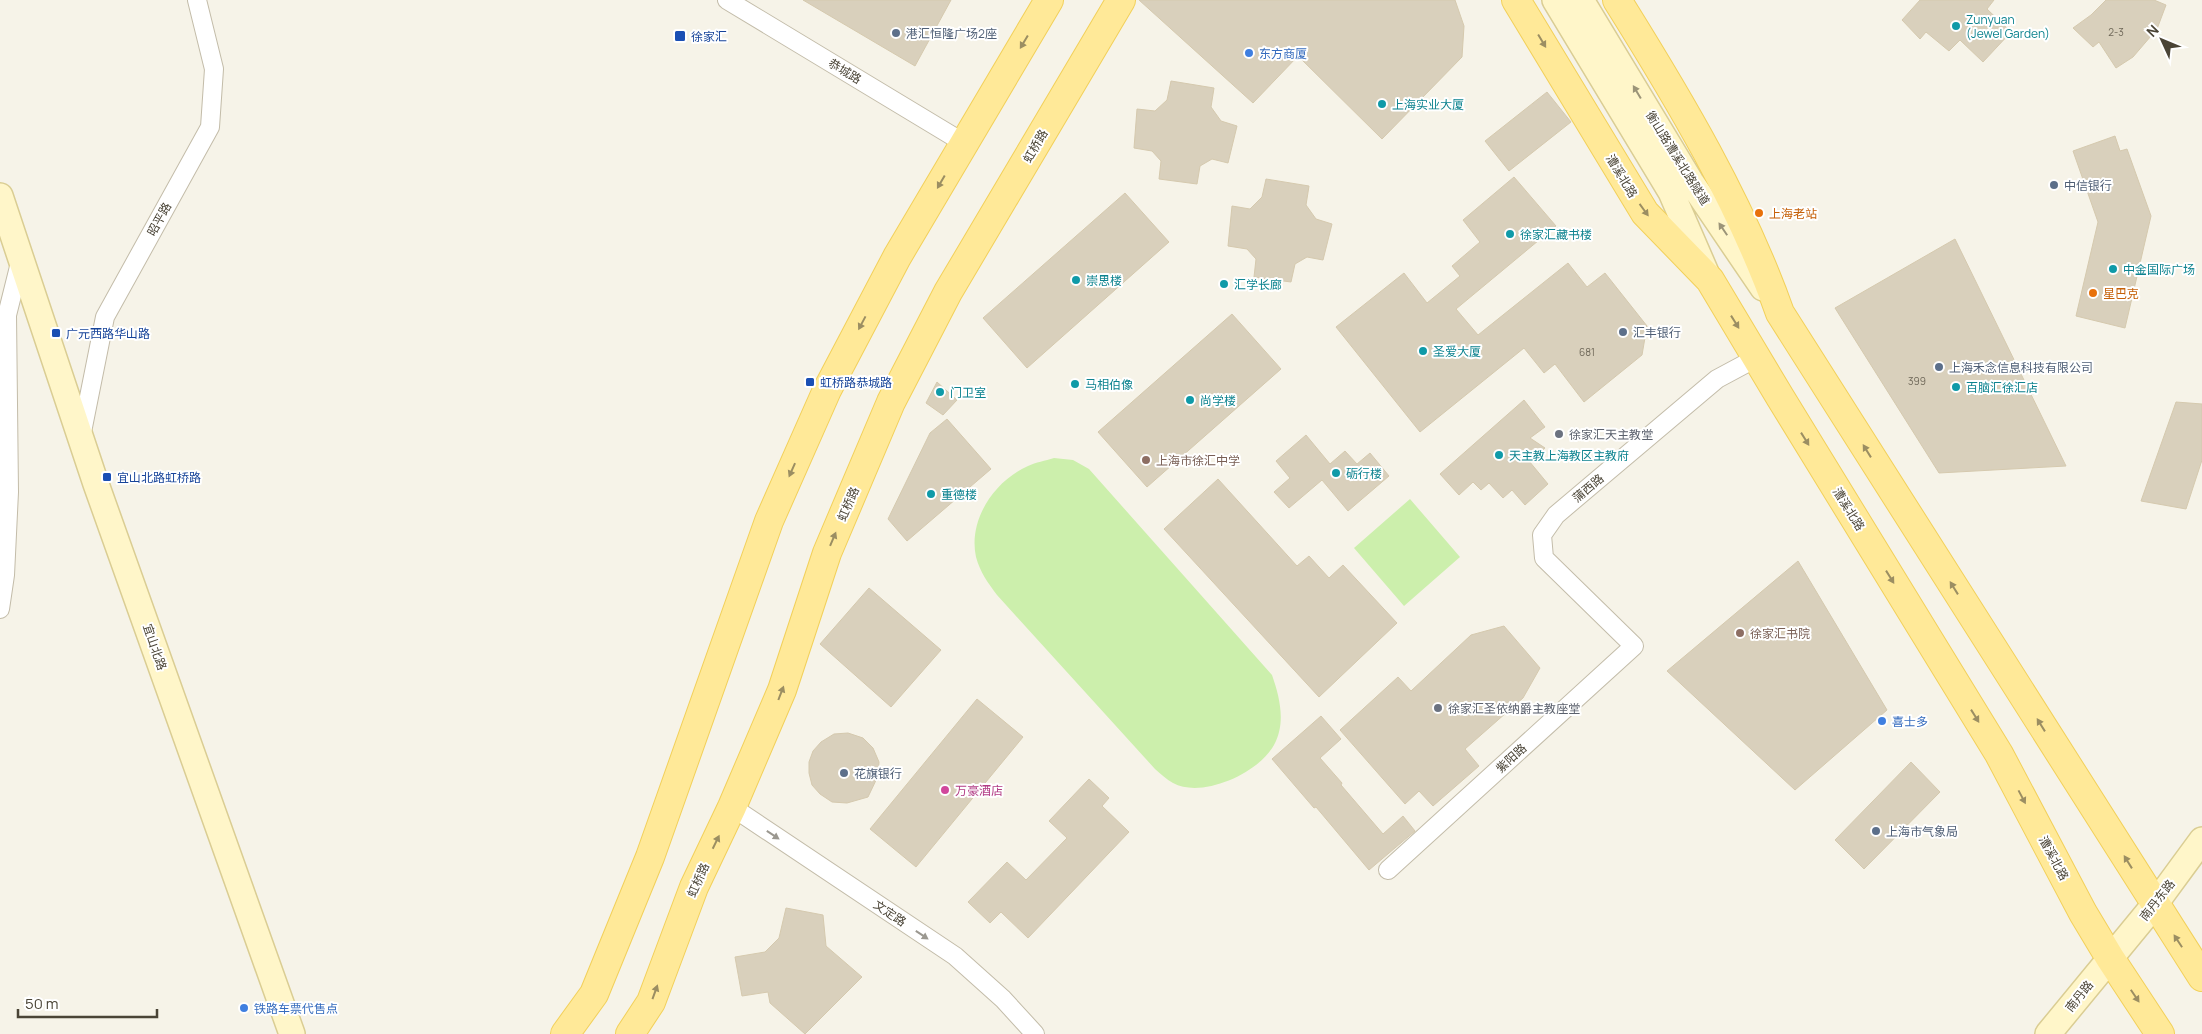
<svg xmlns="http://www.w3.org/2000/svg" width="2202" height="1034" viewBox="0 0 2202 1034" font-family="Manrope,'Noto Sans SC',sans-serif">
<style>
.green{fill:#ccefac}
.building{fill:#d9d0bc;stroke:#d5c9ae}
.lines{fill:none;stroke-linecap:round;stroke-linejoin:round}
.street-casing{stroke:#c3bca9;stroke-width:20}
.secondary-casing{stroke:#dacd93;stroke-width:28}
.primary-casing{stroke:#f2d05a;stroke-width:30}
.street{stroke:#fff;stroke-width:18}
.secondary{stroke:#fff6c9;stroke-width:25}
.primary{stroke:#ffe998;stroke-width:28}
.oneway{fill:#9b8e62}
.oneway2{fill:#9b9478}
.oneway3{fill:#9b9890}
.culture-dot{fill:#0f9aa8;stroke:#fff;stroke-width:2}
.service-dot{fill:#5c6f8a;stroke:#fff;stroke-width:2}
.transit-dot{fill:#1a4fb4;stroke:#fff;stroke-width:2}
.shop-dot{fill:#3f7fe0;stroke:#fff;stroke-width:2}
.food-dot{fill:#e8710a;stroke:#fff;stroke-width:2}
.worship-dot{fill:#6b7280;stroke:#fff;stroke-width:2}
.education-dot{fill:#8d6e63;stroke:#fff;stroke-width:2}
.hotel-dot{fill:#d1479c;stroke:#fff;stroke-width:2}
.labels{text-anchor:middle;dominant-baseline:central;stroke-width:4;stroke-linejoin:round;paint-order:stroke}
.number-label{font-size:10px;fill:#6e6758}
.culture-label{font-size:12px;fill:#0d838f;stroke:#fff;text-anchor:start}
.service-label{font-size:12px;fill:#4e5e75;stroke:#fff;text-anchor:start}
.transit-label{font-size:12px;fill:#164399;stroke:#fff;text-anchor:start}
.shop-label{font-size:12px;fill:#366cbe;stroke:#fff;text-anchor:start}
.street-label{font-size:12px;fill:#4a4436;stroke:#fff}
.food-label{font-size:12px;fill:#c56008;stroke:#fff;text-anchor:start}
.worship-label{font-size:12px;fill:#5b616d;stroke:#fff;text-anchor:start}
.education-label{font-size:12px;fill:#785e54;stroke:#fff;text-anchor:start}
.hotel-label{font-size:12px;fill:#b23c85;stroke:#fff;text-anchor:start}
</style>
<rect width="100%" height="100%" fill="#f6f3e8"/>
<!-- green -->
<path class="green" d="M1054,458l19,2 16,9 183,206c8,23 14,48 2,70 -15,28 -72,54 -101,38 -6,-3 -12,-9 -18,-14l-158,-174c-9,-12 -17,-23 -21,-38 -8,-37 18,-76 52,-91 8,-4 17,-5 26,-8z
M1410,499l50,58 -56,49 -50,-58z"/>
<!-- building -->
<path class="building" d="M803,0h148l-36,66z
M1139,0h316l9,26 -2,31 -80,82 -84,-83 -45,47z
M1920,0h74l-7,9 24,23 -28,30 -23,-22 -11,11 -23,-19 -6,7 -18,-19z
M2106,0h48l12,5 -9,24 -24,28 -17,11 -17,-26 -6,5 -20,-19 18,-13z
M1171,81l43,7 -3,19 10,14 16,5 -9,37 -16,-4 -12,7 -3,18 -38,-5 2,-18 -9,-10 -18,-3 3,-39 18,2 12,-11z
M1547,92l24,30 -62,49 -24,-30z
M2115,136l5,15 7,-2 24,67 -26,112 -49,-12 22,-94 -25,-71z
M1514,177l42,49 -100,83 22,26 90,-72 19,24 18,-14 42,53 -5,29 -58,47 -29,-38 -11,9 -20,-25 -104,84 -84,-105 68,-54 23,30 33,-27 -8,-10 28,-24 -17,-22z
M1266,179l43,7 -3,19 10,14 16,5 -9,36 -16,-3 -12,7 -4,18 -37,-5 2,-18 -9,-10 -19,-3 4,-40 18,3 12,-12z
M1125,193l44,49 -142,126 -44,-50z
M1955,239l111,227 -127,7 -104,-165z
M1232,314l49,55 -134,118 -49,-55z
M937,382l20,18 -14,15 -17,-12z
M1524,400l21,27 -15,11 15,10 -16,13 19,23 -23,21 -13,-15 -9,8 -14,-15 -8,7 -8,-8 -14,13 -19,-21z
M2176,402l26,2v56l-16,49 -45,-8z
M947,419l44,50 -84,72 -19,-22 42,-86z
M1306,435l24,29 15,-13 12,13 13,-11 19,23 -41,35 -26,-31 -33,28 -15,-16 16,-14 -14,-17z
M1218,479l79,87 12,-10 20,22 14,-13 54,58 -78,74 -155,-168z
M1798,561l89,149 -92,80 -128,-119z
M869,588l72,62 -50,57 -71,-63z
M1504,626l36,42 -17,30 -58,51 14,17 -46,40 -14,-15 -14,13 -65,-74 58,-53 13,14 60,-56z
M977,699l46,38 -107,130 -46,-38z
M1321,716l20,23 -21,19 22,25 -1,2 42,49 20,-18 12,15 -46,39 -53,-63 -2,1 -42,-49z
M848,733l15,5 10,10 6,14 -1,14 -10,21 -21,6 -15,-1 -12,-8 -8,-9 -3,-12v-11l4,-11 8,-9 13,-8z
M1911,762l29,30 -76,77 -29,-29z
M1089,779l20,19 -7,8 27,26 -101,106 -27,-26 -11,11 -22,-21 39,-40 19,18 41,-42 -18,-17z
M786,908l37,7 3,31 36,31 -57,57 -35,-31 -2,-11 -26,4 -7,-39 30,-5 14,-14z"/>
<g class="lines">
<!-- street casing -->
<g class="street-casing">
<path id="street" d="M727,0l237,143
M81,437l24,-120 105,-190 4,-58 -17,-69
M0,609l5,-34 4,-83 -2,-177 14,-56
M732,807l223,149 48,43 32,35
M1388,870l246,-224 -90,-88 -2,-23 14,-20 161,-136 41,-22"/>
</g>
<!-- secondary casing -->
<g class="secondary-casing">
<path id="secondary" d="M1555,0l116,192 36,83
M1581,0l110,182 72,106
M0,196l96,288 196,550
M2048,1034l107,-130 47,-64"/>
</g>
<!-- primary casing -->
<g class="primary-casing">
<path id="primary" d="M1516,0l129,213 65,67 70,117 219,357 84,159 27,45 50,76
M1617,0c62,99 124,203 163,313l422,664
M565,1034l29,-40 56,-137 119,-336 58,-131 70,-133 152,-257
M630,1034l21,-32 43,-115 38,-80 50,-117 45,-137 64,-151 57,-110 173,-292"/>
</g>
<!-- street -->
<use href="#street" class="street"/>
<!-- secondary -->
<use href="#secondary" class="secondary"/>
<!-- primary -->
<use href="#primary" class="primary"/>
</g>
<!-- one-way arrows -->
<defs><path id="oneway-solid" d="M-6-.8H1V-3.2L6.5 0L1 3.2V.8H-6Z" transform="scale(1.25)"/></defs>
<g class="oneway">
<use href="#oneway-solid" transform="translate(1542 41) rotate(59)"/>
<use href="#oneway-solid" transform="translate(1024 42) rotate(121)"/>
<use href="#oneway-solid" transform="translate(941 182) rotate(120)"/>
<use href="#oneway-solid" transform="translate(1644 210) rotate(54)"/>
<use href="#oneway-solid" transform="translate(1735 322) rotate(58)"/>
<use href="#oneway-solid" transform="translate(862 323) rotate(118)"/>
<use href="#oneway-solid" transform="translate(1805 439) rotate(58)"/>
<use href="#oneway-solid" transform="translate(1867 451) rotate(-122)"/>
<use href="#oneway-solid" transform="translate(792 470) rotate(114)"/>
<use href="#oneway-solid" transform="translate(833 539) rotate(-67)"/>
<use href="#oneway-solid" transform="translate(1890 577) rotate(58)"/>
<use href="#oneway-solid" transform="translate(1954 588) rotate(-122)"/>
<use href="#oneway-solid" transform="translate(781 693) rotate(-69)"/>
<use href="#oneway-solid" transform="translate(1975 716) rotate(58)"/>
<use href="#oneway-solid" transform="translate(2041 725) rotate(-122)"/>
<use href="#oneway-solid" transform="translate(2022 797) rotate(62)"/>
<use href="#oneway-solid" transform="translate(716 842) rotate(-64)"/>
<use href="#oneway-solid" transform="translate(2128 862) rotate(-122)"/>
<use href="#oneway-solid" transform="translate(2178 941) rotate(-123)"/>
<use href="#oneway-solid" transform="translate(655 992) rotate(-70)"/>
<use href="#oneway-solid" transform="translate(2135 996) rotate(56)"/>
</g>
<g class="oneway2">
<use href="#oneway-solid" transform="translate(1637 92) rotate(-121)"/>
<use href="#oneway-solid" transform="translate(1723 229) rotate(-124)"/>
</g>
<g class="oneway3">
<use href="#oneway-solid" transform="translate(773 835) rotate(34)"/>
<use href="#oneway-solid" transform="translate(922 935) rotate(34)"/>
</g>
<!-- markers -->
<g class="culture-dot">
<circle cx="1956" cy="26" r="5"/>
<circle cx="1382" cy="104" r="5"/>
<circle cx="1510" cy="234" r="5"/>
<circle cx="2113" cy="269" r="5"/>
<circle cx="1076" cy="280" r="5"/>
<circle cx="1224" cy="284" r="5"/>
<circle cx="1423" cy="351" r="5"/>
<circle cx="1075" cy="384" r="5"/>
<circle cx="1956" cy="387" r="5"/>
<circle cx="940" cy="392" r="5"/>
<circle cx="1190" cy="400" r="5"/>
<circle cx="1499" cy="455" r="5"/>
<circle cx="1336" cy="473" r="5"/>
<circle cx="931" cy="494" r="5"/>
</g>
<g class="service-dot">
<circle cx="896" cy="33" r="5"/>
<circle cx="2054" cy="185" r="5"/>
<circle cx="1623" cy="332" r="5"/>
<circle cx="1939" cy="367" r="5"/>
<circle cx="844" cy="773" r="5"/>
<circle cx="1876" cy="831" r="5"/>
</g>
<g class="transit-dot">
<rect x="674" y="30" width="12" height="12" rx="2.5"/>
<rect x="51" y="328" width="10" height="10" rx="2.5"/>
<rect x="805" y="377" width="10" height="10" rx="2.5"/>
<rect x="102" y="472" width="10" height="10" rx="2.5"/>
</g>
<g class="shop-dot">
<circle cx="1249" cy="53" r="5"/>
<circle cx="1882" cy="721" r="5"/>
<circle cx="244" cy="1008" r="5"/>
</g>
<g class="food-dot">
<circle cx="1759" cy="213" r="5"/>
<circle cx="2093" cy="293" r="5"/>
</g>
<g class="worship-dot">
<circle cx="1559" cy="434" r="5"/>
<circle cx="1438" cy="708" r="5"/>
</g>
<g class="education-dot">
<circle cx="1146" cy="460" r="5"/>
<circle cx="1740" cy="633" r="5"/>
</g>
<circle class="hotel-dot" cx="945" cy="790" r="5"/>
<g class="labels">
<!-- number labels -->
<g class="number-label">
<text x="2116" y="32">2-3</text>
<text x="1587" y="352">681</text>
<text x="1917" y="381">399</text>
</g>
<!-- culture labels -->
<g class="culture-label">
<text x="1966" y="19">Zunyuan<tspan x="1966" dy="14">(Jewel Garden)</tspan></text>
<text x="1392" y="104">上海实业大厦</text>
<text x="1520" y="234">徐家汇藏书楼</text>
<text x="2123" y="269">中金国际广场</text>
<text x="1086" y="280">崇思楼</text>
<text x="1234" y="284">汇学长廊</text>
<text x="1433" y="351">圣爱大厦</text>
<text x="1085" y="384">马相伯像</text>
<text x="1966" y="387">百脑汇徐汇店</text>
<text x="950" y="392">门卫室</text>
<text x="1200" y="400">尚学楼</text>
<text x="1509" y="455">天主教上海教区主教府</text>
<text x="1346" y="473">砺行楼</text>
<text x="941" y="494">重德楼</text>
</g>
<!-- service labels -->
<g class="service-label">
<text x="906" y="33">港汇恒隆广场2座</text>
<text x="2064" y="185">中信银行</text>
<text x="1633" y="332">汇丰银行</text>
<text x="1949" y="367">上海禾念信息科技有限公司</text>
<text x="854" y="773">花旗银行</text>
<text x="1886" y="831">上海市气象局</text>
</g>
<!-- transit labels -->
<g class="transit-label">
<text x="691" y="36">徐家汇</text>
<text x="66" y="333">广元西路华山路</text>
<text x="820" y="382">虹桥路恭城路</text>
<text x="117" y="477">宜山北路虹桥路</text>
</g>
<!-- shop labels -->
<g class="shop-label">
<text x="1259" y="53">东方商厦</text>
<text x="1892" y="721">喜士多</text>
<text x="254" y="1008">铁路车票代售点</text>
</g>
<!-- street labels -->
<g class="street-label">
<text transform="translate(845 71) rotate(31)">恭城路</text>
<text transform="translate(1035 146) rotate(-60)">虹桥路</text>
<text transform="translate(1678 158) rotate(58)">衡山路漕溪北路隧道</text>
<text transform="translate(1622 176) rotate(59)">漕溪北路</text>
<text transform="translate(159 219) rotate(-61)">昭平路</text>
<text transform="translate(1588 488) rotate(-40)">蒲西路</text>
<text transform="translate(848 504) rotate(-67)">虹桥路</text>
<text transform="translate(1849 509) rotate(58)">漕溪北路</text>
<text transform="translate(155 647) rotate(71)">宜山北路</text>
<text transform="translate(1511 758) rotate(-42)">紫阳路</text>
<text transform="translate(2054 858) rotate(62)">漕溪北路</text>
<text transform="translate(698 880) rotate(-66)">虹桥路</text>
<text transform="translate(2157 900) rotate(-52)">南丹东路</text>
<text transform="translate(890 913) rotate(34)">文定路</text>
<text transform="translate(2079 996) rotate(-51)">南丹路</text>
</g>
<!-- food labels -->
<g class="food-label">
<text x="1769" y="213">上海老站</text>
<text x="2103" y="293">星巴克</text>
</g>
<!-- worship labels -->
<g class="worship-label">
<text x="1569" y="434">徐家汇天主教堂</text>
<text x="1448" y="708">徐家汇圣依纳爵主教座堂</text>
</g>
<!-- education labels -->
<g class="education-label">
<text x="1156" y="460">上海市徐汇中学</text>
<text x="1750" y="633">徐家汇书院</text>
</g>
<!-- hotel labels -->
<g class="hotel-label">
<text x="955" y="790">万豪酒店</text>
</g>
</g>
<!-- north arrow -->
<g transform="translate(2162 40) rotate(314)" stroke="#ffffff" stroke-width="4" paint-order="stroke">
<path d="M0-4L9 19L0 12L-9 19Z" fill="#4a4436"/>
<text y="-8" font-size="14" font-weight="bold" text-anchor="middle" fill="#4a4436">N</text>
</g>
<!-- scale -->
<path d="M18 1009v8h139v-8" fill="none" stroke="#4a4436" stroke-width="2.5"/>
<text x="25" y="1009" font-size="15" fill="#4a4436" stroke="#ffffff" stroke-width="4" paint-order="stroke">50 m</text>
</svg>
